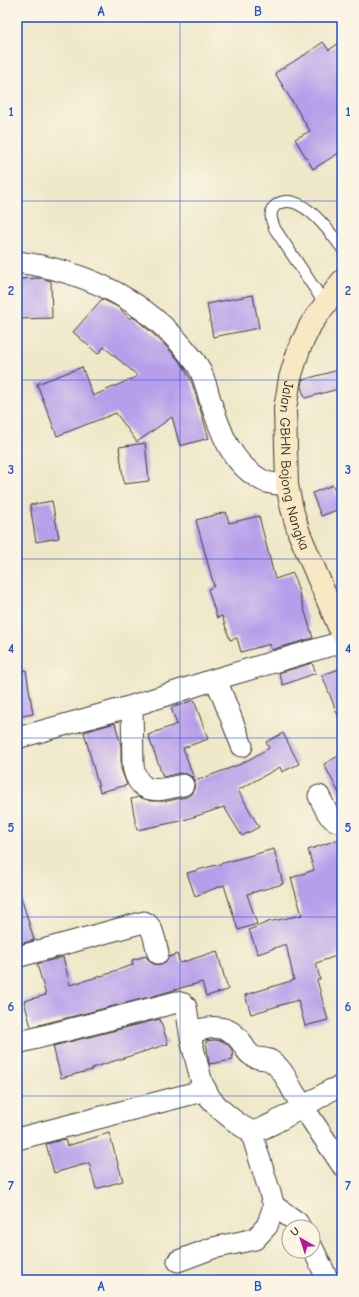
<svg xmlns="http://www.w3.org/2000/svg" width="359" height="1297" viewBox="0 0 359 1297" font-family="'Comic Neue',sans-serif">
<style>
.building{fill:#b69eea}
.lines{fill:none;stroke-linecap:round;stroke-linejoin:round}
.lane-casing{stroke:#3c3a36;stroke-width:13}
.street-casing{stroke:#3c3a36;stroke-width:23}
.secondary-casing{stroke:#3c3a36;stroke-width:24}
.lane{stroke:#fff;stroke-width:11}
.street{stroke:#fff;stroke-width:21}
.secondary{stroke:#f8e8c3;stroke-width:22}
.grid{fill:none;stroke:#1d4ed8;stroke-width:1;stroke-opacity:0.55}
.labels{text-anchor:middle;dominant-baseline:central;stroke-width:3;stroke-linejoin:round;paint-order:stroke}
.street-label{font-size:14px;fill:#1c1c1c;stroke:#fcf5e5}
.neatline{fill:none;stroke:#1d4ed8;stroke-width:1.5}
.grid-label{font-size:13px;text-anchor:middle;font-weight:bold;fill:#1d4ed8}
</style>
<rect width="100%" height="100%" fill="#fcf5e5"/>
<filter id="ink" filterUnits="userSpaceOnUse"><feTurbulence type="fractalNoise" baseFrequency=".025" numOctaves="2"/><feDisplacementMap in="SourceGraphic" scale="8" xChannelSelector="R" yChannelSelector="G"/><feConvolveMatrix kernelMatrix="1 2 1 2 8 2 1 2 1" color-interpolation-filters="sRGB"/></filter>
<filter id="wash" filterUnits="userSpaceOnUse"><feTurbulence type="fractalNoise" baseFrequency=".012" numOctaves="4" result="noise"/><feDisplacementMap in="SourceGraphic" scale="16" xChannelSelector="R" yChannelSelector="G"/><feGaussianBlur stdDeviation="0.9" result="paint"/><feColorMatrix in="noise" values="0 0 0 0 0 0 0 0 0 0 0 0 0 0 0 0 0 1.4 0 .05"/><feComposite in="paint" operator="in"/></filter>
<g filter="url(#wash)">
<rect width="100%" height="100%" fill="#eee7c8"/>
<g id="blocks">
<!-- building -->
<path class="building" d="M342,41v110l-29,18 -18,-30 15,-8 -35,-58 31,-19 17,-12 6,8z
M41,278l10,3 1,37 -33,1 -1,-40z
M253,295l6,33 -46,9 -6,-33z
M102,299l16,8 12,12 2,-2 4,2 16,14 16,15 16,19 8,16 17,55 -29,8 -8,-29 -35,25 -21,-29 -59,23 -20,-52 45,-17 11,29 45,-20 -34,-29 -6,7 -25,-22z
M342,369v19l-37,10 -4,-11 1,-7z
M145,443l4,38 -25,3 -5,-37z
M333,485l9,23 -21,8 -9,-23z
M52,501l7,37 -23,4 -6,-37z
M226,512l3,11 30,-7 16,63 18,-6 20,65 -42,12 -1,-6 -29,8 -4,-14 -7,2 -8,-24 -5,2 -9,-29 6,-3 -18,-66z
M312,663l4,10 -33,12 -4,-12z
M342,668v55h-1l-19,-48z
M26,670l7,44 -16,3v-46z
M194,700l14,39 -25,9 12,33 46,-17 28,-16 -3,-6 17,-9 16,31 -17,8 -2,-5 -42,23 21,37 -17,9 -18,-29 -43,14 -44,9 -6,-31 8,-2 12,4h17l18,-4 5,-3 3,-5 1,-7 -3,-5 -5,-3 -7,-1 -17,4 -15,-42 29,-11 -6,-16z
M115,723l6,23v23l6,16 -27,7 -16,-60z
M342,754v45l-18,-35z
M342,838v116l-26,9 4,16 -3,1 11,40 -23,6 -7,-26 -47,14 -6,-19 49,-15 -8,-36 -28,10 -9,-24 19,-8 34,-7 -11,-37 23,-8 -6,-20z
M274,849l9,35 -36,10 10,30 -19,6 -14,-45 -29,11 -8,-23z
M17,897h4l13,43 -17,5z
M217,951l11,39 -22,6 -4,-14 -49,14 -122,31 -7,-26 22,-6 -9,-31 26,-7 7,28 41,-12v-1l22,-7 -1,-5 14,-4 4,6 4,2 7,1 5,-3 3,-5 8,-3 3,9z
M160,1019l8,25 -76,24v2l-31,8 -8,-32z
M215,1040l8,1 6,5 3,4 1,10 -24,4 -3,-23z
M109,1133l14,48 -27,8 -7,-26 -35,10 -8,-29 19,-5 2,7z"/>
</g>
</g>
<g filter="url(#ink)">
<use href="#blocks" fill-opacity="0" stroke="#3c3a36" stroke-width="1"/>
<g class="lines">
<!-- lane casing -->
<g class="lane-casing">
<path id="lane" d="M325,304l-50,-75c-3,-7 -7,-16 0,-23 23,-19 55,26 67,42"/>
</g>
<!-- street casing -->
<g class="street-casing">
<path id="street" d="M17,262c62,8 117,32 160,78 7,8 15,17 21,26 6,11 9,22 12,34 11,32 21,65 54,81 6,3 16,3 23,4
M216,679l26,67
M132,706l1,60c6,32 27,24 50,19
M17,738l115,-32 84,-27 126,-37
M319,796c6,11 9,25 23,26
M17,957l127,-35c10,4 11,21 14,31
M190,1033c17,-6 35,-10 48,5 5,5 7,13 13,17 6,5 14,2 20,6 11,7 16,19 22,30 3,5 7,10 10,16l28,-17 11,-4
M17,1043l160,-41 7,2 2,3 6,37 10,39 8,15 10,11 12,10 11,8 8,4h6l17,-8 29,-16 39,58
M251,1131l23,75 23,16 3,5
M17,1139l189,-49
M313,1249l15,31
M178,1261l35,-13 42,-9 12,-13 7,-20"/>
</g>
<!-- secondary casing -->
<g class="secondary-casing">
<g id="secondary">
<path id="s1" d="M342,281l-31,43 -12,25 -9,29 -5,31 2,76 5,24 7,24 43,101"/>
</g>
</g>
<!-- lane -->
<use href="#lane" class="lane"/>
<!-- street -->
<use href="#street" class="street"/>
<!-- secondary -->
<use href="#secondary" class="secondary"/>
</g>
</g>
<!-- grid -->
<path class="grid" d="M180,17v1263M17,201h325M17,380h325M17,559h325M17,738h325M17,917h325M17,1096h325"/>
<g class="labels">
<!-- street labels -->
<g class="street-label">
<text stroke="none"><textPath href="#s1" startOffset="200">Jalan GBHN Bojong Nangka</textPath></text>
</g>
</g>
<!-- margin -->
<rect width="359" height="1297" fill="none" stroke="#fcf5e5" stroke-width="44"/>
<!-- north arrow -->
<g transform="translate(301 1239) rotate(321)"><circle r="19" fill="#fcf5e5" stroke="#a29e95"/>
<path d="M0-3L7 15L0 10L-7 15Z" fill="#b5179e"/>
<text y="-6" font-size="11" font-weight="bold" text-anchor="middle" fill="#1c1c1c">U</text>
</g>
<rect x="22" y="22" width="315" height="1253" class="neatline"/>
<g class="grid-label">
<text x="101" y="16">A</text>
<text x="258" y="16">B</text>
<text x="11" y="116">1</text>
<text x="348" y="116">1</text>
<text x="11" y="295">2</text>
<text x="348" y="295">2</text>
<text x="11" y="474">3</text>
<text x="348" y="474">3</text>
<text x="11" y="653">4</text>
<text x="348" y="653">4</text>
<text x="11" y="832">5</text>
<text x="348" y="832">5</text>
<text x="11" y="1011">6</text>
<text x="348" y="1011">6</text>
<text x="11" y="1190">7</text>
<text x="348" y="1190">7</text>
<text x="101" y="1291">A</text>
<text x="258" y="1291">B</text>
</g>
</svg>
